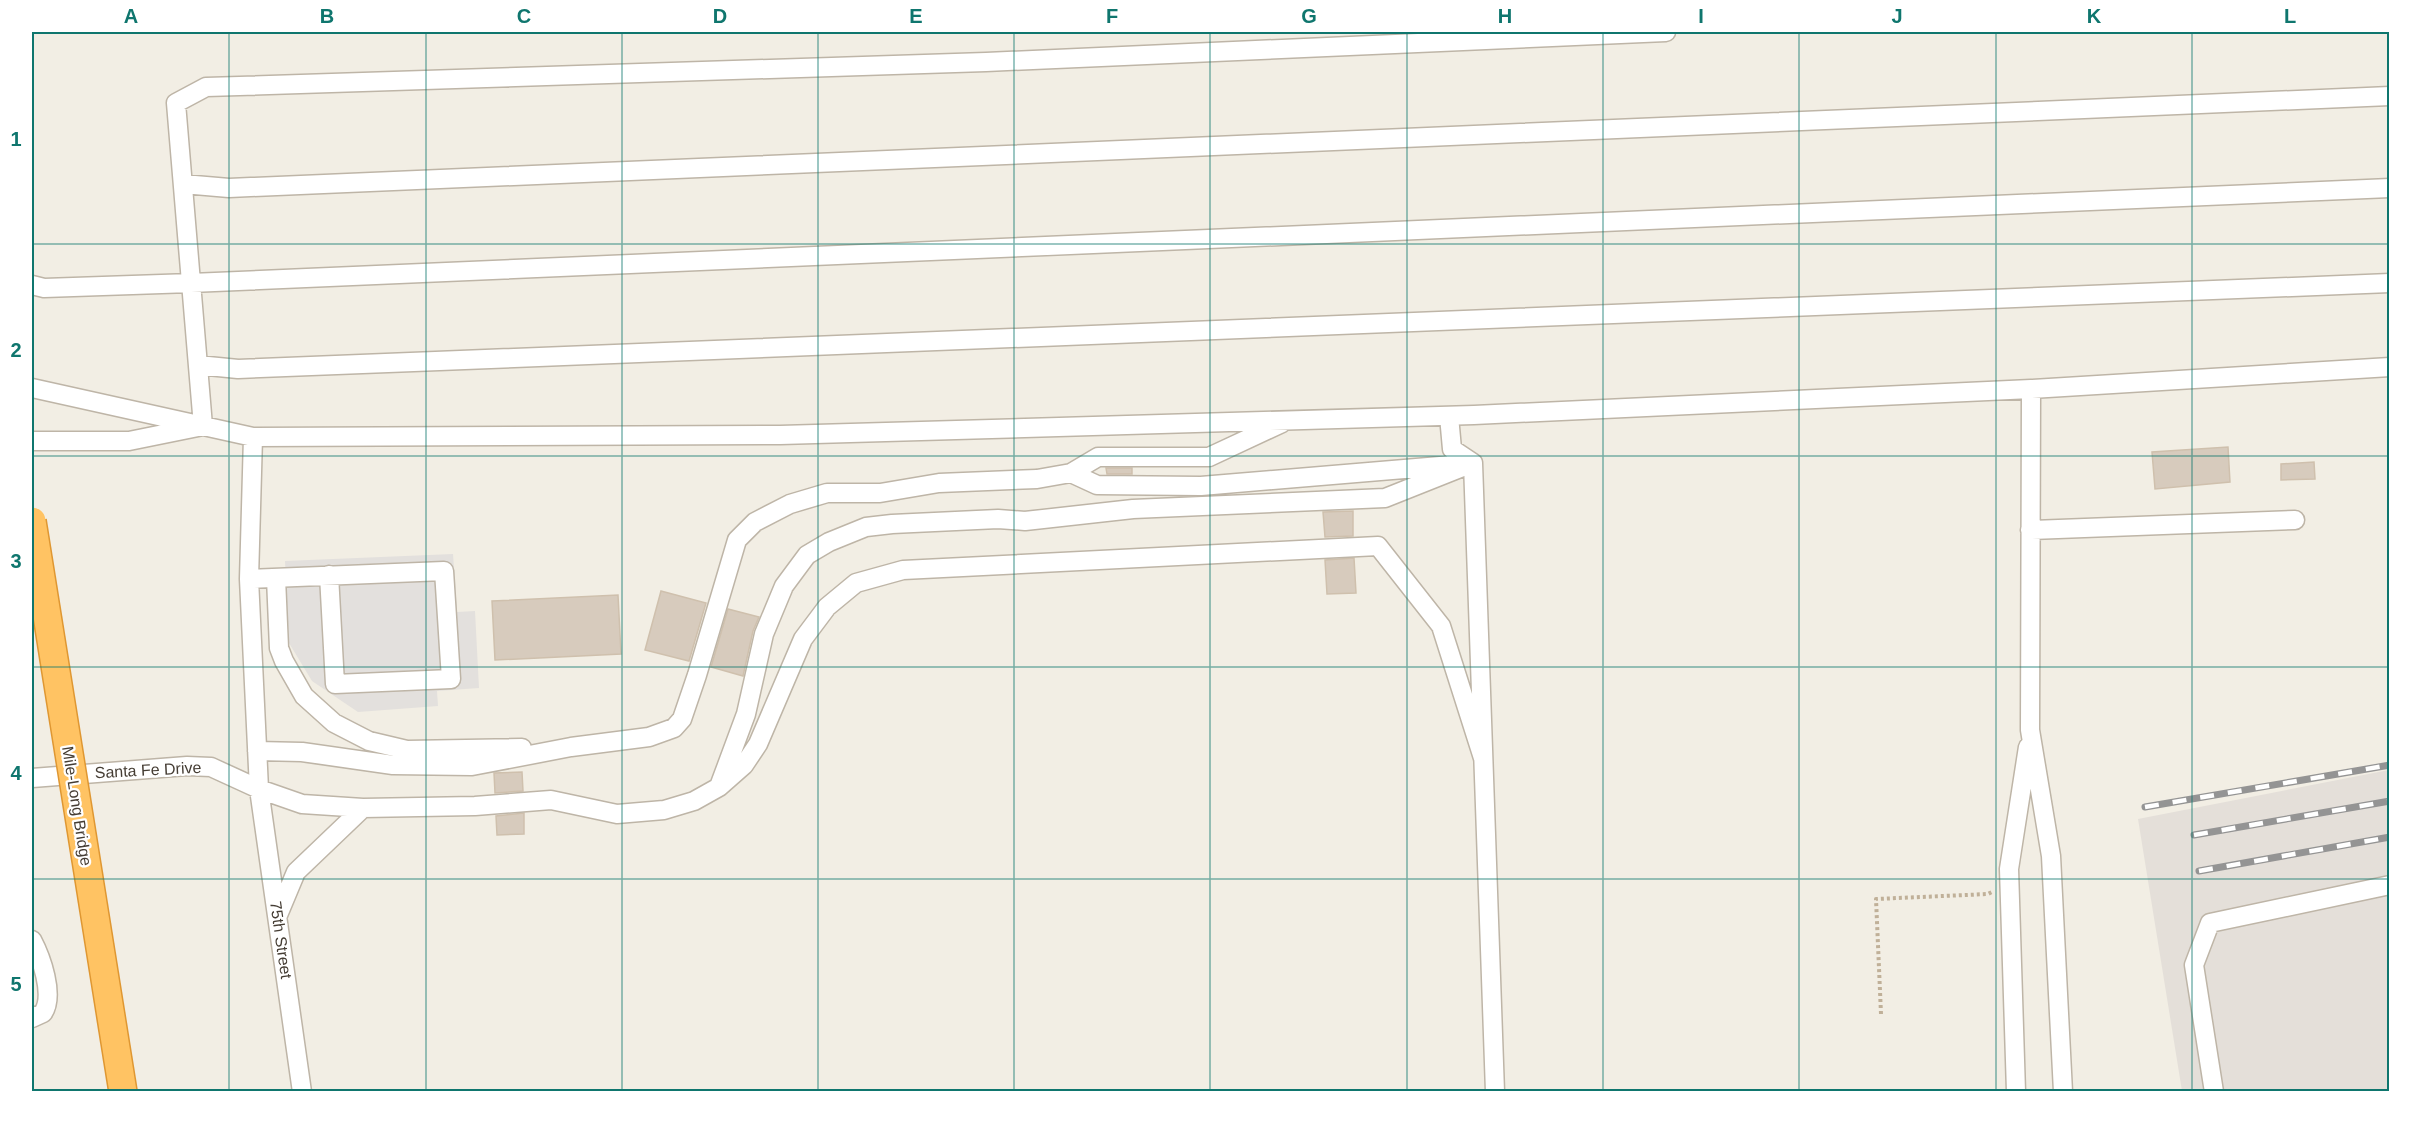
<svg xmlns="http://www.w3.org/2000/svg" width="2421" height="1123" viewBox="0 0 2421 1123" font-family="Arial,sans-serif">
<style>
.industrial{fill:#e4dfd9}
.parking{fill:#e3e0dd}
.building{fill:#d7cbbd;stroke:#cfc0ad;stroke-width:1.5}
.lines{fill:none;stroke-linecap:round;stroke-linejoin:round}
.minor-casing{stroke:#beb5a7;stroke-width:21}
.path{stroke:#c0b098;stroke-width:4;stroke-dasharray:3 3;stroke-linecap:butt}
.minor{stroke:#fff;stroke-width:18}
.rail-casing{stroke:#949494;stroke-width:7}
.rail{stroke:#fff;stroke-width:4.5;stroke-dasharray:14;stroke-linecap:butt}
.highway-bridge-casing{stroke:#df9732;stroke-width:30;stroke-linecap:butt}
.highway-bridge{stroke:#ffc363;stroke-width:27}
.grid{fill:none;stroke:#0f766e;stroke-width:1.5;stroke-opacity:0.55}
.labels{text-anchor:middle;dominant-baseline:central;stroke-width:4.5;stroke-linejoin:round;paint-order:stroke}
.street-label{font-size:16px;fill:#453d34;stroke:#fff}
.neatline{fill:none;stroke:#0f766e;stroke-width:2}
.grid-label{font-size:20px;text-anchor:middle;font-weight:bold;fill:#0f766e}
</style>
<rect width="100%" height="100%" fill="#f2eee4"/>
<!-- industrial -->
<path class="industrial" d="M2389,770v321h-207l-44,-272z"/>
<!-- parking -->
<path class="parking" d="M453,554l4,58 18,-1 4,77 -42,3 1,15 -80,6 -46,-31 -23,-38 -4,-82z"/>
<!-- building -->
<path class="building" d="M2228,447l2,35 -75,7 -3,-37z
M2314,462l1,17 -34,1v-16z
M1106,468h26v6h-25z
M1353,511v25l-28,1 -2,-25z
M1354,558l2,35 -29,1 -2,-34z
M661,591l45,12 -17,58 -44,-11z
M618,595l3,59 -126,6 -3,-59z
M728,609l31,8 -6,14 -10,45 -32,-9z
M522,772l1,19 -28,2 -1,-20z
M524,813v21l-27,1 -1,-19z"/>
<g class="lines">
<!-- minor casing -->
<g class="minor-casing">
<path id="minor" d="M183,184l46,4 2161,-92
M32,285l12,3 147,-5 2199,-95
M198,365l40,4 2152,-86
M32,388l221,49 527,-2 694,-20 557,-26 359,-22
M2031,389l-1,341 21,126 12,236
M1449,416l3,33 21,14 22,629
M32,441h97l74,-15 -27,-323 30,-16 780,-25 680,-30
M1071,473l26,12 104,1 251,-21
M2030,530l265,-10
M276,578l3,70 5,13 20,35 30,27 35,18 38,9 115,-2
M249,579l4,-142
M257,751l45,1 91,13 79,1 99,-19 78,-10 25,-9 8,-9 15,-44 40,-135 18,-18 35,-18 37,-11h53l59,-10 98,-4 34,-6 27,-16h111l73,-34
M32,778l155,-12 24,1 48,22 43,15 61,4 112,-2 76,-6 66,14 47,-4 30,-9 25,-14 25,-22 14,-21 45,-105 24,-32 29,-24 47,-13 475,-24 63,80 42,132
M720,784l26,-70 18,-80 20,-48 23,-31 22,-13 37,-15 26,-3 106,-5 27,2 108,-12 252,-11 88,-35
M278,915l18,-43 67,-64
M32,940c9,17 23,55 11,73l-11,5
M302,1092l-43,-303 -10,-210 195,-8 7,108 -116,5 -6,-109
M2016,1092l-7,-223 19,-122
M2214,1092l-20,-127 16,-42 180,-38"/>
</g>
<!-- path -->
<path class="path" d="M1881,1014l-5,-115 112,-5 4,-2"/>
<!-- minor -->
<use href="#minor" class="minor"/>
<!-- rail casing -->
<g class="rail-casing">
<path id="rail" d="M2145,807l245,-42
M2194,835l196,-34
M2199,871l191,-34"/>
</g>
<!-- rail -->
<use href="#rail" class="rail"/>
<!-- highway-bridge casing -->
<g class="highway-bridge-casing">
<path id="highway-bridge" d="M32,521l91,571"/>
</g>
<!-- highway-bridge -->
<use href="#highway-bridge" class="highway-bridge"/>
</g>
<!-- grid -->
<path class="grid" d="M229,32v1060M426,32v1060M622,32v1060M818,32v1060M1014,32v1060M1210,32v1060M1407,32v1060M1603,32v1060M1799,32v1060M1996,32v1060M2192,32v1060M32,244h2358M32,456h2358M32,667h2358M32,879h2358"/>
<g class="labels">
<!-- street labels -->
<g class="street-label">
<text transform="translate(148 770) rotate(-3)">Santa Fe Drive</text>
<text transform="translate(77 806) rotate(81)">Mile-Long Bridge</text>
<text transform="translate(281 940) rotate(82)">75th Street</text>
</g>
</g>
<!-- border -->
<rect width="2421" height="1123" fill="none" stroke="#ffffff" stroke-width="66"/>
<rect x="33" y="33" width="2355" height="1057" class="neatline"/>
<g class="grid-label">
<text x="131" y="23">A</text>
<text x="327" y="23">B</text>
<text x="524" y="23">C</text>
<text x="720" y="23">D</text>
<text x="916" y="23">E</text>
<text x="1112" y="23">F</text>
<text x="1309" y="23">G</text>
<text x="1505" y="23">H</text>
<text x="1701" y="23">I</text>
<text x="1897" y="23">J</text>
<text x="2094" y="23">K</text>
<text x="2290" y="23">L</text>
<text x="16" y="146">1</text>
<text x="16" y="357">2</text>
<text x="16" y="568">3</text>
<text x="16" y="780">4</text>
<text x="16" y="991">5</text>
</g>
</svg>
